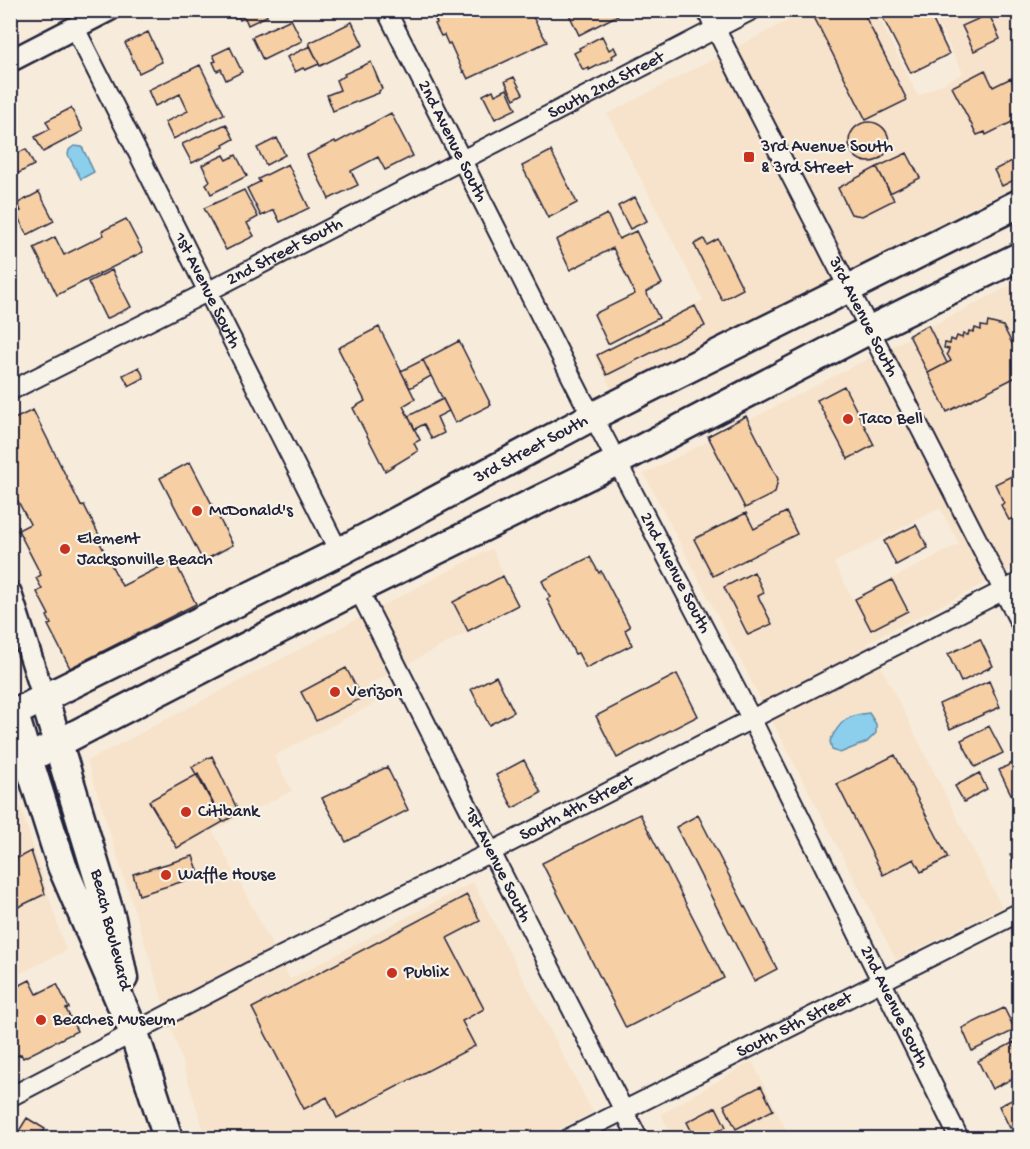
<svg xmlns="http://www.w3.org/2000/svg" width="1030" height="1149" viewBox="0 0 1030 1149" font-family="'Gochi Hand',sans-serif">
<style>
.built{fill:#f7e3cb;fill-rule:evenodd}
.water{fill:#8bcfed;stroke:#618aa6;stroke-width:1.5}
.building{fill:#f6cfa5;stroke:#22223b;stroke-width:1.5}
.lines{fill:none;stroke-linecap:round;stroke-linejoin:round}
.minor-casing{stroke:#22223b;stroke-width:22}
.tertiary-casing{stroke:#22223b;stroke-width:26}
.primary-casing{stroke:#22223b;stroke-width:32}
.trunk-casing{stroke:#22223b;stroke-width:33}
.minor{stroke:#f7f3e8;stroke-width:18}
.tertiary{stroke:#f7f3e8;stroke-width:21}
.primary{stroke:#f7f3e8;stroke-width:27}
.trunk{stroke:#f7f3e8;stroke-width:28}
.poi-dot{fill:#c8321e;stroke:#f7f3e8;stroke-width:2}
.labels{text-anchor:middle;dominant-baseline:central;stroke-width:4.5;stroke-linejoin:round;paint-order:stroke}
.street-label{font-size:18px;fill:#22223b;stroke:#f7f3e8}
.poi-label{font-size:18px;fill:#22223b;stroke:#f7f3e8;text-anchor:start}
</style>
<rect width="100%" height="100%" fill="#f7ecdb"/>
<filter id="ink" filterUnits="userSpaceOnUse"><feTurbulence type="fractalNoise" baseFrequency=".0167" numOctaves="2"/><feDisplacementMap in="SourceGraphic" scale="12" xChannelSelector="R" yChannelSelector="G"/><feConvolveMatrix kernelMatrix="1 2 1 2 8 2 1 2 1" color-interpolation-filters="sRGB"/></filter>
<g filter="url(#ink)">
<!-- built -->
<path class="built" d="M806,11h70l42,85 45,-23 -32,-62h88v173l-407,207 -18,-36 109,-55 -96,-186z
M1019,281v285l-152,77 16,27 119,237 -106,53 -252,-486zM940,508l19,36 -106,55 -19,-36z
M492,548l25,58 -149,79 9,17 -103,54 18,35 -79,40 77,148 183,-97 120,230 -52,26h-335l-119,-377z
M15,789l51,162 -49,24 -7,-20v-163z
M752,1061l38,77h-117l-12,-24z"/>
<!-- water -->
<path class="water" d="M74,146l8,1 12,25 -13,7 -13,-24 1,-5z
M869,713l7,11v9l-9,9 -27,11 -8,-3 -2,-9c10,-20 17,-26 39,-28z"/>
<!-- building -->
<path class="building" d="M230,10h34l3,6 -19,9 -3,-7 -5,2 -2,-4 -4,2z
M433,10h98l-1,2 17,30 -79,37 -4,-8 -1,1 -13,-29 -2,1 -4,-9 -3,1 -6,-12 2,-1 -5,-10z
M567,10h61l-49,25z
M822,10h40l45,90 -41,20 -53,-105z
M879,10h49l21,44 -38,19z
M989,14l11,25 -26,12 -12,-25z
M291,19l11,22 -39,19 -11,-23z
M352,22l11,23 -43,21 -11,-23z
M148,32l14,30 -23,11 -14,-30z
M602,36l7,14 5,-3 3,6 -5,3 1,2 -24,12v-2l-6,2 -9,-17 6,-3 -1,-2z
M310,46l9,18 -14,6 -2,-2 -8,4 -8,-15z
M230,47l12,25 -16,8 -5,-11 -4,2 -4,-9 3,-1 -3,-6z
M371,62l11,27 -3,2v2l-46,18 -6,-16 13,-5 -4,-10 9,-4 -1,-2z
M200,65l24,49 -51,25 -8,-17 23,-11 -8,-17 -25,12 -7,-16z
M985,70l8,17 18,-9 9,16v24l-34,17 -1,-3 -8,3 -25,-48z
M514,77l9,17 -9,5 -9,-18z
M507,89l9,20 -21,10 -12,-24 10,-5 2,5z
M71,108l12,23 -40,21 -8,-15 15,-8 -4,-8z
M391,113l22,43 -28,14 -7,-13 -27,14 7,14 -29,14 -22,-44 28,-14 1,2z
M849 142a20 20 0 1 1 40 0a20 20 0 1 1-40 0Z
M226,124l8,15 -11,6 1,2 -32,16 -10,-19z
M277,138l8,17 -19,10 -9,-17z
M26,149l8,16 -17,9 -7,-17z
M551,151l26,52 -29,15 -26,-52z
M907,153l13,25 -30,15 -13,-26z
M224,155l3,5 9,-5 11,21 -36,18 -5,-10 4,-3 -8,-16z
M1020,157v20l-18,9 -8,-16z
M288,164l21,44 -29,14 -6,-12 -13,6 -14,-28 13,-6 -2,-3z
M877,167l17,33 -32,16 -11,-2 -13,-26z
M244,190l14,27 -11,6 7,13 -28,14 -22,-42z
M39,192l15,29 -27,14 -11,-22 5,-2 -3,-8z
M635,197l12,24 -17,8 -12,-23z
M607,214l12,25 17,-8 26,53 -16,8 13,26 -51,26 -14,-30 41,-20 -22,-46 -43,22 -14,-30z
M126,219l17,33 -86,43 -23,-47 21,-11 9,18 40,-20 -2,-4z
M704,239l3,6 11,-6 25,50 -21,11 -28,-56z
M112,270l19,37 -25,12 -18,-37z
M695,306l10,20 -98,49 -10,-20z
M988,322l15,4 17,33v16l-73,37 -19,-39 23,-12 -4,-7 2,-5 -5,-1 1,-5 5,1 1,-5 4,2 2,-5 5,2 1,-4 5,1 1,-4 5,1 1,-4 6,2v-4l6,1z
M928,325l19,38 -19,10 -19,-38z
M379,327l36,72 -12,7 17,34 -6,3 4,8 -33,20 -32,-63 12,-7 -27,-53z
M459,341l32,64 -36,18 -32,-63z
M423,360l8,16 -21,12 -9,-17z
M139,367l5,11 -15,8 -6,-11z
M844,386l30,59 -26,14 -31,-59z
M443,399l6,12 -12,6 7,16 -12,6 -8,-15 -9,5 -7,-13z
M33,410l48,96 3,-1 15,30 -2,2 25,49 52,-26 22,44 -126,64 -22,-43 3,-1 -4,-8 2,-1 -12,-23 5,-3 -6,-11 5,-3 -23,-45 12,-6 -20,-38v-65z
M746,416l32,63 -3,14 -30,15 -37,-72z
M190,462l43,83 -30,16 -43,-83z
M1020,472v43l-11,5 -8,-15 3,-2 -9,-19z
M786,512l11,22 -84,42 -19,-37 52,-26 8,16z
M916,525l12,23 -32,17 -12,-24z
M590,557l9,16 2,-2 29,56 -5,3 7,15 -46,23 -8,-15 -3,1 -28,-55 3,-2 -8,-16z
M754,572l10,21 -6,3 14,28 -24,11 -24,-48z
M503,576l15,29 -50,26 -15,-29z
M892,580l16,31 -37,19 -16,-31z
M980,639l13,27 -32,16 -13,-28z
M346,668l16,30 -46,23 -15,-29z
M677,674l21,42 -81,42 -21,-42z
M496,676l18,36 -25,13 -18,-36z
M989,681l11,26 -50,22 -11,-25z
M989,726l14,27 -28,14 -14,-27z
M895,755l53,103 -27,14 -7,-13 -31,16 -46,-91z
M212,756l27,57 -16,9 -31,-55z
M1020,759v33l-8,4 -13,-26z
M524,760l17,33 -28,15 -17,-33z
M387,767l21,43 -62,32 -24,-44z
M979,773l8,16 -23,13 -9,-16z
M198,774l25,48 -46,26 -28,-47z
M640,814l84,164 -98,50 -84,-165z
M698,815l79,154 -23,12 -78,-154z
M1020,850v24l-10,-19z
M31,851l14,43 -35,17v-49z
M193,856l7,20 -61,19 -6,-21z
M467,895l13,26 -33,17 37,71 -22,12 13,25 -138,72 -10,-21 -23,12 -52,-101z
M30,980l7,14 20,-10 12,24 -3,1 11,22 -54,27 -2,-4 -11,5v-69z
M1004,1008l11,22 -43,21 -10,-23z
M1014,1042l6,12v21l-28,14 -14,-28z
M761,1086l12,24 -37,19 -12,-24z
M1020,1096v27l-10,5 -11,-22z
M716,1107l10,20 -22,11h-9l-8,-16z
M27,1118l18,11 -5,9h-16l-7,-4z"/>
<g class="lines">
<!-- minor casing -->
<g class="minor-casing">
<g id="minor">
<path id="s1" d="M386,10l197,390 10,16 159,304 207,418"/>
<path id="s2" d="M706,10l314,613"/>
<path id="s3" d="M75,28l264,524"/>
<path id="s4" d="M10,391l197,-99 545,-282"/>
<path id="s5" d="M358,589l133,263 147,286"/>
<path id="s6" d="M10,1097l247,-129 234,-116 529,-270"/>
<path id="s7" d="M569,1138l451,-226"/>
</g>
</g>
<!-- tertiary casing -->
<g class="tertiary-casing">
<path id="tertiary" d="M10,61l99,-51
M10,592l34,106"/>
</g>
<!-- primary casing -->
<g class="primary-casing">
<g id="primary">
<path d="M44,698l14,46"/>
<path d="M14,713l14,46"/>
<path id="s8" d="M10,715l329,-163 254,-136 427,-213"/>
<path d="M10,768l348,-179 258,-127 253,-132 151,-74"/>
</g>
</g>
<!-- trunk casing -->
<g class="trunk-casing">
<path id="trunk" d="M58,744l53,175 12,59
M28,759l34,107 72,167 34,105"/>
</g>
<!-- minor -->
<use href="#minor" class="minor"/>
<!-- tertiary -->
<use href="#tertiary" class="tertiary"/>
<!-- primary -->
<use href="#primary" class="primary"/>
<!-- trunk -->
<use href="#trunk" class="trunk"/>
</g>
</g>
<!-- markers -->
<g class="poi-dot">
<rect x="743" y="151" width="12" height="12" rx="3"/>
<circle cx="848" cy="419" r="6"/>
<circle cx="197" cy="511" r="6"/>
<circle cx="65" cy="549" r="6"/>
<circle cx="335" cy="692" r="6"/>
<circle cx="186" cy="812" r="6"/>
<circle cx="166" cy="875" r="6"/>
<circle cx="392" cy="973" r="6"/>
<circle cx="41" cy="1020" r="6"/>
</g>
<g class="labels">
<!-- street labels -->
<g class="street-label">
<text stroke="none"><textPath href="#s4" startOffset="670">South 2nd Street</textPath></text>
<text stroke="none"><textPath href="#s1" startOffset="147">2nd Avenue South</textPath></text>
<text stroke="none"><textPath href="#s4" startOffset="308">2nd Street South</textPath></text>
<text stroke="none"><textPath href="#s3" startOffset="294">1st Avenue South</textPath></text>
<text stroke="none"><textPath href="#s2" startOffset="345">3rd Avenue South</textPath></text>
<text stroke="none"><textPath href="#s8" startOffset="585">3rd Street South</textPath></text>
<text stroke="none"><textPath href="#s1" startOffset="633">2nd Avenue South</textPath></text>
<text stroke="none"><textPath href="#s6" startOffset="636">South 4th Street</textPath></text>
<text stroke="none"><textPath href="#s5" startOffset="309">1st Avenue South</textPath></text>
<text transform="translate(110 930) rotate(76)">Beach Boulevard</text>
<text stroke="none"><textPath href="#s1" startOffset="1119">2nd Avenue South</textPath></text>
<text stroke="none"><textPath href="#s7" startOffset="252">South 5th Street</textPath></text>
</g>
<!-- poi labels -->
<g class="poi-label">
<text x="761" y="147">3rd Avenue South<tspan x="761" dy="21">&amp; 3rd Street</tspan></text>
<text x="860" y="419">Taco Bell</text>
<text x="209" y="511">McDonald's</text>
<text x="77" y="539">Element<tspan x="77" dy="21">Jacksonville Beach</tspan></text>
<text x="347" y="692">Verizon</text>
<text x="198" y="812">Citibank</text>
<text x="178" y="875">Waffle House</text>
<text x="404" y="973">Publix</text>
<text x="53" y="1020">Beaches Museum</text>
</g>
</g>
<!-- margin -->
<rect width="1030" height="1149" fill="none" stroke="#f7f3e8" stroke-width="36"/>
<rect x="18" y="18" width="994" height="1113" fill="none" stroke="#22223b" stroke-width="2" filter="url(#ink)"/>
</svg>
